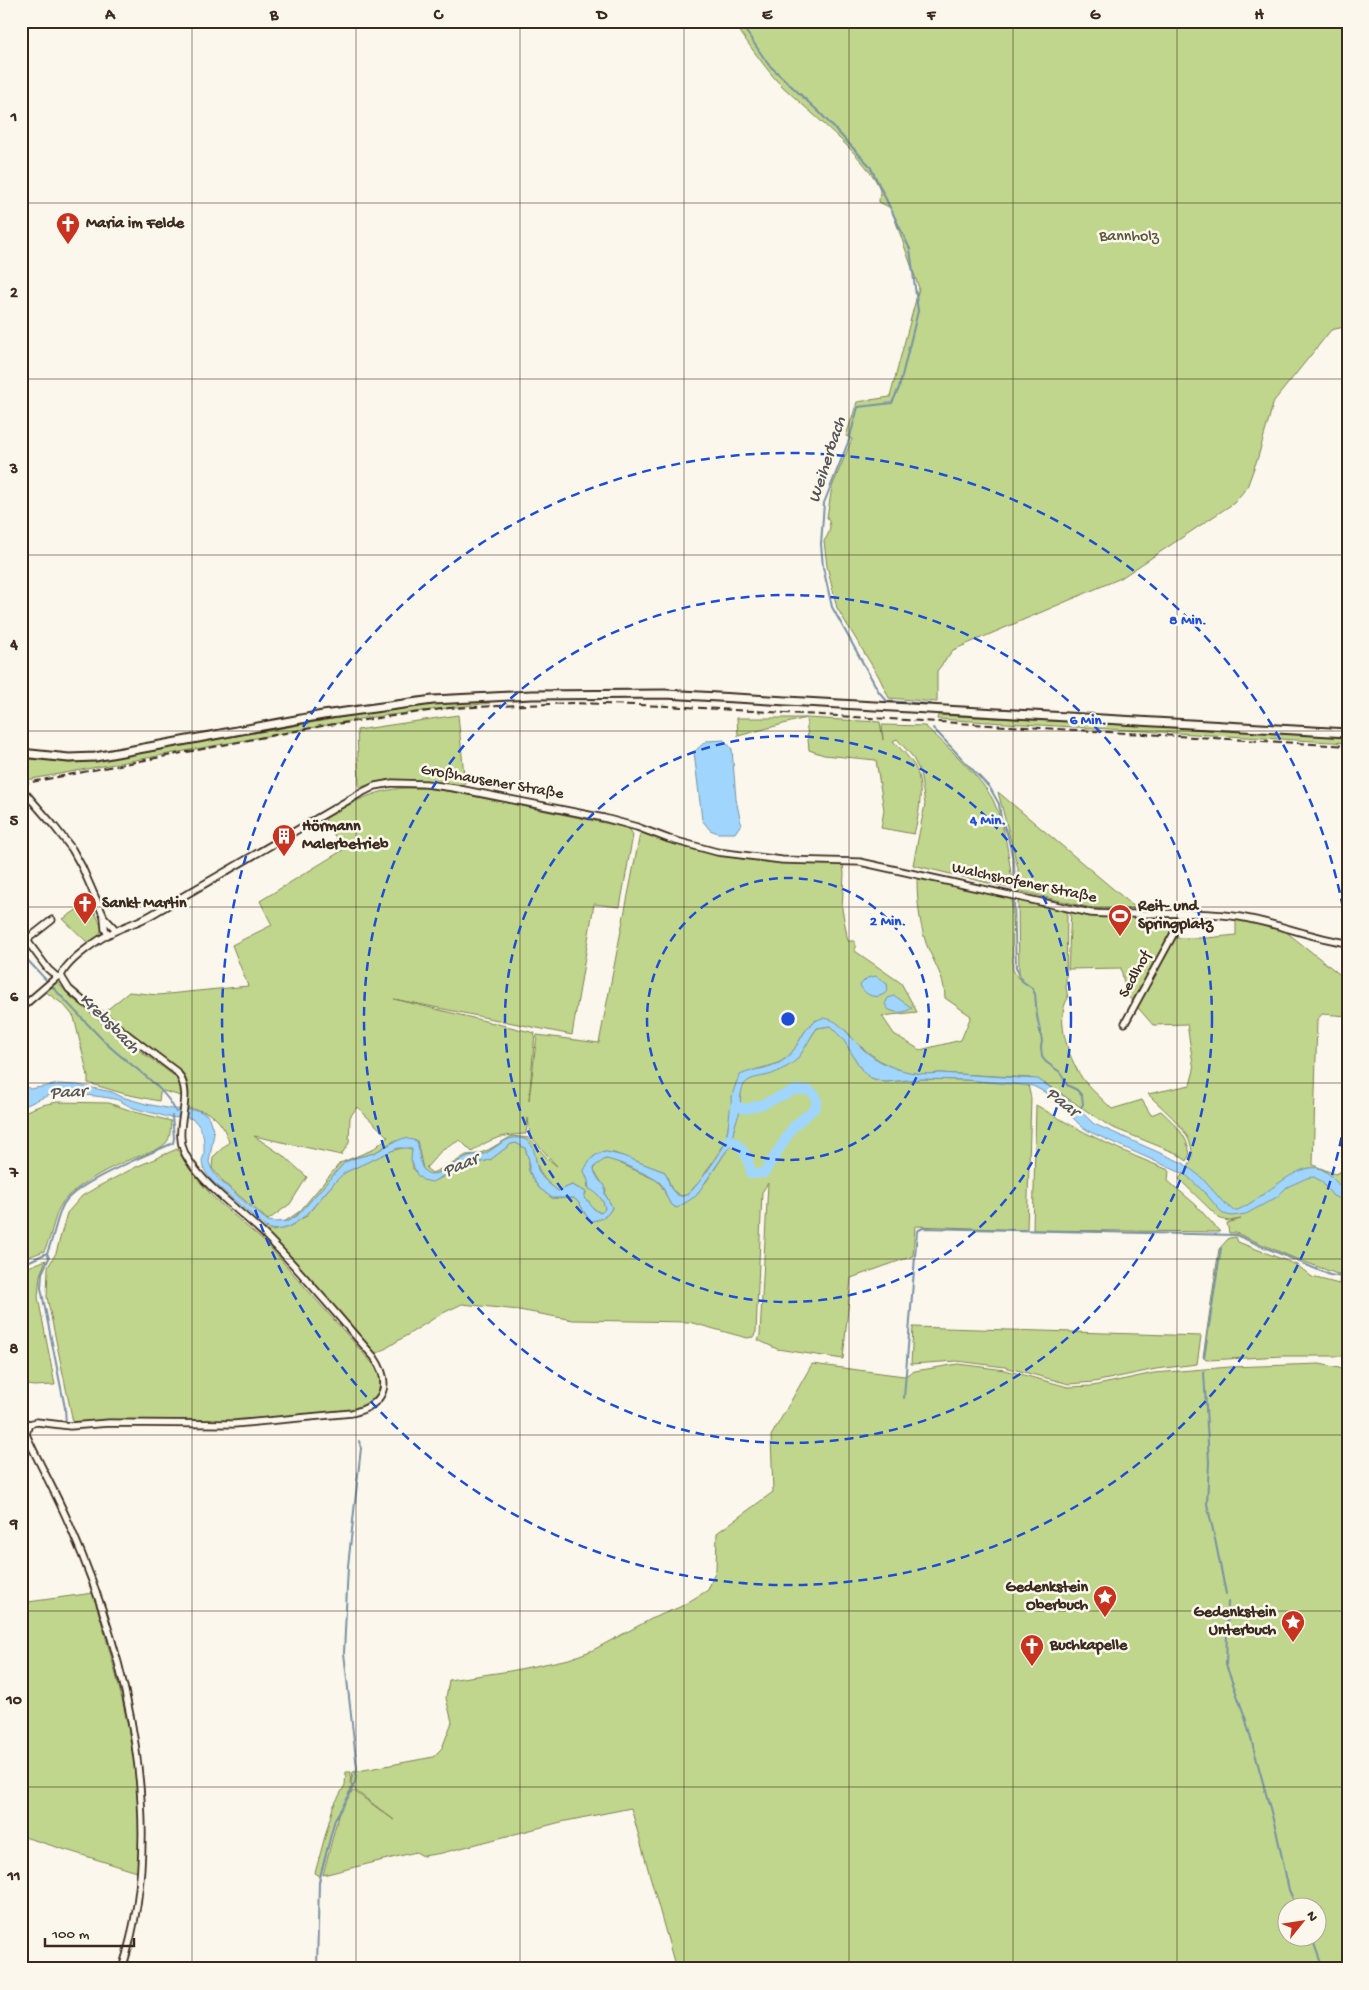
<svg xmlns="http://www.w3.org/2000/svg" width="1369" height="1990" viewBox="0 0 1369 1990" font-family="'Gochi Hand',sans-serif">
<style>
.green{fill:#c0d68c;stroke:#7e8055;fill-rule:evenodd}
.water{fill:#a0d5fe;stroke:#7891a4}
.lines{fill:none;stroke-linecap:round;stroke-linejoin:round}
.stream{stroke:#7891a4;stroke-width:2}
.river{stroke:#a0d5fe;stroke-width:10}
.minor-casing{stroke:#3b2a1e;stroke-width:9}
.tertiary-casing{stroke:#3b2a1e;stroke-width:11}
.minor{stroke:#fbf7ec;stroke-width:5.5}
.tertiary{stroke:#fbf7ec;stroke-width:7}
.rail{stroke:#3b2a1e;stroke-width:2;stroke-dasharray:8 4;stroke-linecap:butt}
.grid{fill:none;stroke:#3b2a1e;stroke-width:1;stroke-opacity:0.55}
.ring{fill:none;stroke:#1d4ed8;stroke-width:2.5;stroke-dasharray:9 6}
.labels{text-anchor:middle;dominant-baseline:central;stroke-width:5;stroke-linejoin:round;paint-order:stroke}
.poi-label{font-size:16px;font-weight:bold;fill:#3b2a1e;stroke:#fbf7ec;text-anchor:start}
.park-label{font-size:16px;fill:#5c553a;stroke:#fbf7ec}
.street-label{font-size:16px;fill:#3b2a1e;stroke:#fbf7ec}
.water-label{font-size:18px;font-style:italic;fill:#545556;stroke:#fbf7ec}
.centre{fill:#1d4ed8;stroke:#fbf7ec;stroke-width:2.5}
.ring-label{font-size:15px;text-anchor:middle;font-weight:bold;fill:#1d4ed8;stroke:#fbf7ec;stroke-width:5;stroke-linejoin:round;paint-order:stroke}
.neatline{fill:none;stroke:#3b2a1e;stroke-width:2}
.grid-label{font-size:16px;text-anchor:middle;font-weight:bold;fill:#3b2a1e}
</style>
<rect width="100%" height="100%" fill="#fbf7ec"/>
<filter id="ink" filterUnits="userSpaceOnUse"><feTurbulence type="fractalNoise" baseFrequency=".02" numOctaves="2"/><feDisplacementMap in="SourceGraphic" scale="10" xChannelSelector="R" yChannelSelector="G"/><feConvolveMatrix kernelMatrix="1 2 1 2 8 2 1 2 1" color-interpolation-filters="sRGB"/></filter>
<g filter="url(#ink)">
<!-- green -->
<path class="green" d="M733,21h615v305l-17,4 -57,71 -16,56 -11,30 -13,16 -113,75 -168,72 -16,21v31l-48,-4 -10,-21 -42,-69 -10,-42 -3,-25c6,-8 8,-16 3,-24l5,-30 20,-48 -6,-3 11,-34 33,-5 29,-109 -28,-80 -12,-6c0,-3 1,-8 1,-11 -5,-28 -82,-88 -104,-111 -15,-18 -30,-39 -43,-59z
M481,701l9,2 -125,15 -344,63v-24l48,6 27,-2 270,-48 66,-10z
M458,715l7,70 -57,-5 -34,4 -15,3 -2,-57z
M938,715l410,21v7l-411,-24z
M737,718h69l74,4 3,18 -1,-15 43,1c19,17 57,52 68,74 13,27 16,59 20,89l-100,-24 12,-61 -5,-32 -8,-16 -15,-17 -4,2c7,7 15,15 21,24 11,19 5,50 0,69l-33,-6 3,-18 -8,-50 -52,-5 -15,-5 -3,-32 -68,18z
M405,788h20l28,4 176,36 4,7 -13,72 -26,-3 -22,131 -178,-36 141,34 -6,67 8,-65 62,8 41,-209 2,-2c69,29 128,32 201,31l1,11 -2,35 6,32h7v10l46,32 16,29 -35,4 12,18 26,16 41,-10 10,-24 -26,-18c0,-21 -12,-36 -19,-55 -7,-22 -9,-43 -9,-66l95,21 1,72 6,9 -1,-80 49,11 -1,77 2,11c-14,21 2,65 17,84 8,9 18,18 27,27l30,-9 9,15 10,-4c14,13 26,24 29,43l-3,7 -11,-8 -65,-26 -65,-43 -16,-6 -90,-5c-35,4 -55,-6 -81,-28 -5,-4 -9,-11 -14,-15 -8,-5 -20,-7 -29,-10 -16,10 -17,32 -34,41 -16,9 -31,5 -45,20l-12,62 -25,38 -13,14 -6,1 -9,-6 -7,-18 -51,-19 -11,-1 -10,5 -7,20 3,4 -2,5c9,6 17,12 18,23l-4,4c-6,-2 -13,-10 -17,-15l2,-6 -14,-7 -14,6c-24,-17 -18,-26 -30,-50l-25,1 -18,12 -17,2 -20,12 -16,7 -4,-1 -5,-5 -6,-28h-23l-20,12 -19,5 -10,4 -42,48 -15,12h-4l16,-11 40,-48 32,-13 16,-13 -31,-30 -7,10 -1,26 -8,12 -87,-19 31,21 22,20 -17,27 -22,16 -45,-38 -11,-14 1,-11 16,-15c-7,-22 -18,-33 -42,-33 2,-15 4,-23 -4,-36l-80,-60 26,-21 29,3 90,-9 -16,-41 40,-20 -12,-24 83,-51 -18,-31c25,-16 49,-29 80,-31zM528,1118l2,18 27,30 -10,-8 -18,-20 -17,-2 -24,14 -10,4 -12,1 -14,9 -20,9 -6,-5 15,-17 19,-11 12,12c18,-14 31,-17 54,-18z
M998,792l139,117h-41l-78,-18v-23z
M90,901l12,27 -4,10 -10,5 -25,-24z
M1071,911l106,4 1,7 -23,51 20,-35h32l29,-3v-17l32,7 17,6 63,50v35l-26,-2 -5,6 -4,145 22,9 11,-5 2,-10v200l-6,-3h-59l-75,4 -5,-3 16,-108 10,-11 7,-1 2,5 59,23 15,12 27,7 1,-9 -46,-17 -58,-25h-7l-2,-10 14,-4 -12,2 -9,-2 -41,-40c5,-7 13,-16 13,-24 2,-23 -30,-46 -44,-61l42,-9 4,-15 -7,-46 -34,1 -27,-31 -5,-26 -53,1z
M57,982l15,16 46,37 58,42 5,10v9l-18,-5 -3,2 -1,8 -34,-7 -37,-11v-7l-14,-59 -10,-12 -18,-13z
M830,1026l13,12 13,22 15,18 14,4 36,-3 45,1 62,5 3,13 -4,132 -112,-4 -2,30 -62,22 -8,81 -66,-10 -19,-9 2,-5 8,-152 -6,9 -6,140 -3,5 -6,1 -58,-16 -116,-2 -54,-10 -57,-6 -21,10 -61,38 -7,2 -109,-124 3,-2 7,3 31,-14 34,-40 7,-5 44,-21 16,-4 6,3 1,19 24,11 25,-14 28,-6 21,-16 5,-1 9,5 4,12v11l9,16 14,11h22c9,7 9,16 17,23 9,-1 18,-5 21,-14l-7,-13 1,-4 -12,-20c1,-8 9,-12 17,-11l45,21c10,7 9,22 20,28l30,-26 21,-32 6,-5 -1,-9 6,-22 2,-4 1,-20 3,-7 7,-6 16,-2 40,-32 10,-15z
M57,1102l52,1 26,9 36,9c-1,7 0,17 -5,22 -9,9 -24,12 -35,16 -22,9 -45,21 -63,37 -15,13 -14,38 -24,55l-23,9v-147l21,-8z
M1036,1105c43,26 86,47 133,65l-1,11 27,23 25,28 -187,-2z
M177,1149l14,22 22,26 54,47 113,128c0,9 1,22 -6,28 -31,26 -174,20 -218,20 -28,0 -56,1 -83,2l-26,-125 1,-30 8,-14 11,-40 15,-17 17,-10 37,-19z
M46,1260l-6,15 -2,22 17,88 -22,1 -12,-3v-113z
M913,1327l288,9 -4,28 -41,5 -62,13 -25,2 -64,-17 -48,-6 -46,3z
M812,1364l92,12 11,-5 43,-7 47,6 63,17 25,-1 61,-13 76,-6 90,-3 28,6v599h-672l-45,-161 -70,14 -119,31 -19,3 -7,-4 -93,23 16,-63 -4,7 -15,57 -5,-3 18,-66 12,-22 1,-13h5l-1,12 2,2 -4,9 6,-4 40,29 -39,-30 -4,-7 2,-11 80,-15 9,-9 10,-26 -6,-24 3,-18 61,-9 59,-12 24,-9 60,-32 27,-11 28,-17 8,-20 1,-37 56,-41 -2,-56zM1286,1908h30v30h-30z
M93,1593c26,90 55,185 44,279l-116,-36v-233z"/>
<!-- water -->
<path class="water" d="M724,740l8,9 4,50 5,25 -6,9h-17l-8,-3 -8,-10 -8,-68 12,-11z
M876,976l11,8 1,6c-8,11 -23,7 -28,-5l7,-7z
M895,996l17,12c-8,5 -16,6 -24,1l-3,-5 3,-6z
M823,1018c15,1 21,12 31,22 22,25 53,37 86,33l98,6 33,23 23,22 89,39 18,14 23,26 10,8c24,-6 63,-52 87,-42 11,5 17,17 27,24v9l-15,-6 -12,-15 -7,-4 -7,1 -20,9 -10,10 -31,17 -14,2 -9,-2 -17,-20 -20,-19 -96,-43 -9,-6 -31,-31 -17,-9 -67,-6 -45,-1 -36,3 -14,-4 -8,-6 -20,-33 -13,-13 -13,2c-9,12 -13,25 -24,35 -6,4 -14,8 -21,11 -14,5 -29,1 -31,21 -1,4 -1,7 1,11 -4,12 -11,25 -9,39l-6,5 -31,46 -19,12c-11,-5 -10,-14 -15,-23 -4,-7 -48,-26 -57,-26l-11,8c0,7 5,15 11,18v9l7,13c-3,9 -12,13 -21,14 -8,-7 -8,-16 -17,-23h-22l-14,-11 -9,-16v-11l-4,-12 -9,-5 -5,1 -21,16 -28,6 -30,16 -9,-2 -6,-5 -6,-15 1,-10 -1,-2h-13l-52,24c-23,16 -48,70 -81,55l-53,-46c-4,-5 -10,-13 -10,-20 0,-2 2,-5 2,-7 0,-13 1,-21 -8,-32 -7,-8 -20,-3 -29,-5 -11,-4 -22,-5 -33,-9 -7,-2 -13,-8 -20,-9 -18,-4 -36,-4 -53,-5 -15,-1 -26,9 -40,13v-6l4,-2 -4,-7v-9l9,6 29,-5 19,1 34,7 10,5 24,7 26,5 25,1 9,4 3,4 5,15 -5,29 3,8 7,10 34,29 15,12 8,1 12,-1 9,-5 48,-54 10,-4 19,-5 20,-11 10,-4 13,3c3,9 1,22 7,29 10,13 33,-10 44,-14 6,-2 12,0 18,-3 13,-7 22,-19 38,-14 13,4 10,23 15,33 4,8 13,14 19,19l14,-6 14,7 -2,6 3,3h2c1,5 7,11 12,12l4,-4c-1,-9 -8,-17 -16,-20l-1,-8 -4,-10c4,-10 11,-19 23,-19l16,4 42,16c4,7 3,15 10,21 4,4 9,4 14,0 7,-5 33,-41 36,-50 6,-22 3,-48 15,-68 14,-7 33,-6 45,-16 16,-12 17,-36 38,-41z"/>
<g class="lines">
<!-- stream -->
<path class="stream" d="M739,21l29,43 52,49 50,53 40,83 8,62 -19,77 -7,15 -34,4 -9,33 -25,63 -3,41 2,23 9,40 47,85 8,9 44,3
M933,728l57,60 9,16 2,15 6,14 7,30 1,28
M1014,902l2,65 6,14 10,7 3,6 2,22 5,25 -1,6 1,10 4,5 14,10 7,13 10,5 5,6 1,8 -4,7
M21,953c29,31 57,62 87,92 21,20 56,40 68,67
M47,1253l2,5 -7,15 -1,15 24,120 1,16
M21,1265l26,-12c7,-16 9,-34 16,-48 12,-23 85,-50 110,-62l1,-5 -2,-22
M1204,1358l17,-110
M1204,1372l5,90 -2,42 8,35 11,55
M904,1398l13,-167 6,-3 313,7 94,40 18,3
M1228,1602l-2,63 19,52 31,113 13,60 8,18
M1312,1938l11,31
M317,1969l2,-87 16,-63 15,-25 5,-12 2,-14 -13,-115 4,-87 13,-118 -2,-7"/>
<!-- river -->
<path class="river" d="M729,1139c14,6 20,20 22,35l13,-1 29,-46 22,-19 2,-7 -3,-7 -6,-4h-13l-32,14 -17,5 -11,-3"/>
<!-- minor casing -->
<g class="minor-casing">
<path id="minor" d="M21,788l33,38 18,23 10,18 22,50 12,13
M104,917l1,12 3,5
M52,920l-23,18 -1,4 20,27 9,8
M21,1008l36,-31 4,-1c6,-16 39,-38 54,-45 12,-6 24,-9 36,-16l208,-121 16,-8 17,-3 34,1 28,4 150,30 33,9 32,12 48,13 65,8 78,2 231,51c50,4 100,-4 149,4 37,6 71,21 108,26
M1125,1023l48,-88 9,-22
M21,1421l8,3 8,-2 33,4 39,-3 125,1 118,-11c32,-8 41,-28 22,-56 -36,-40 -70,-83 -108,-121 -26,-26 -58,-46 -78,-77 -20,-31 10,-59 -11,-87l-94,-71 -14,-12 -8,-13
M29,1424l-3,10 3,7c13,28 29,56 41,85 58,133 98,301 52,443"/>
</g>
<!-- tertiary casing -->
<g class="tertiary-casing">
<path id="tertiary" d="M21,753l48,5 26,-1 228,-42 110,-15 99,-5 133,-1 683,39"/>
</g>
<!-- minor -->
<use href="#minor" class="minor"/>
<!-- tertiary -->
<use href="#tertiary" class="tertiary"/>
<!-- rail -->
<path class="rail" d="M21,784l301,-58 127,-18 124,-5 94,3 681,40"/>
</g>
</g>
<!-- grid -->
<path class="grid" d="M192,21v1948M356,21v1948M520,21v1948M684,21v1948M849,21v1948M1013,21v1948M1177,21v1948M21,203h1327M21,379h1327M21,555h1327M21,731h1327M21,907h1327M21,1083h1327M21,1259h1327M21,1435h1327M21,1611h1327M21,1787h1327"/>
<!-- distance rings -->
<g class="ring">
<circle cx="788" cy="1019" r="141"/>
<circle cx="788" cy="1019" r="283"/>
<circle cx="788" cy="1019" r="424"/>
<path d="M1347 1108A566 566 0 1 1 1347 930"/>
</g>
<!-- icons -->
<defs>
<g id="church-pin" transform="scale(1.25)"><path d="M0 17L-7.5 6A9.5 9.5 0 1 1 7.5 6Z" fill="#c8321e" stroke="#fbf7ec"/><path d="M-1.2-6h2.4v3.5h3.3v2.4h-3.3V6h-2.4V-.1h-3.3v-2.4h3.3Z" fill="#fff"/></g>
<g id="building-pin" transform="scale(1.25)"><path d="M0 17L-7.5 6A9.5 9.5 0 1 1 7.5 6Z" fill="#c8321e" stroke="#fbf7ec"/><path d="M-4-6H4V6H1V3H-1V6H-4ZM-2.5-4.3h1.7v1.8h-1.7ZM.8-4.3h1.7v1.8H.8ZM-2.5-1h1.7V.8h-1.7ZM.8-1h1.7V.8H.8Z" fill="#fff"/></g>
<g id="stadium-pin" transform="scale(1.25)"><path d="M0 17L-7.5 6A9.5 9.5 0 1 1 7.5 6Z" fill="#c8321e" stroke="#fbf7ec"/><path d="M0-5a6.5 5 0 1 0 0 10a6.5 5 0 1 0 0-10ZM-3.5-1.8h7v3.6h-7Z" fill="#fff"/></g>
<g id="sight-pin" transform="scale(1.25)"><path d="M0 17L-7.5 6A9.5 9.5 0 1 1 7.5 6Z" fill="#c8321e" stroke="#fbf7ec"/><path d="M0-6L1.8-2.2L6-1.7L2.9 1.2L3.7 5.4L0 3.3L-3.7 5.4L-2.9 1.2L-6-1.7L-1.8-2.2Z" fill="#fff"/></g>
</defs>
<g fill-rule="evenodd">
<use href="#church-pin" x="68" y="224"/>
<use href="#building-pin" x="284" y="836"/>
<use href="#church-pin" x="85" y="904"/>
<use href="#stadium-pin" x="1120" y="916"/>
<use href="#sight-pin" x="1105" y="1597"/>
<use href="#sight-pin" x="1293" y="1622"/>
<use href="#church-pin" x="1032" y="1646"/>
</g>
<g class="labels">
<!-- poi labels -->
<g class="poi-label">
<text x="86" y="224">Maria im Felde</text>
<text x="302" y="827">Hörmann<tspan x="302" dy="18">Malerbetrieb</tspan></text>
<text x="102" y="904">Sankt Martin</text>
<text x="1138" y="907">Reit- und<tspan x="1138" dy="18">Springplatz</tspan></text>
<text x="1088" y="1588" text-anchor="end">Gedenkstein<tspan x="1088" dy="18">Oberbuch</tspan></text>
<text x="1276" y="1613" text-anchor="end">Gedenkstein<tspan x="1276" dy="18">Unterbuch</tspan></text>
<text x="1050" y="1646">Buchkapelle</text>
</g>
<!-- park labels -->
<g class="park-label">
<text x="1129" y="237">Bannholz</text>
</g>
<!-- street labels -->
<g class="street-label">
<text transform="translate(492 783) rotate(10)">Großhausener Straße</text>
<text transform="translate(1024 884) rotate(12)">Walchshofener Straße</text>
<text transform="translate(1136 975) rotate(-61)">Sedlhof</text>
</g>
<!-- water labels -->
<g class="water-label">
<text transform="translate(828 460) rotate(-72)">Weiherbach</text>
<text transform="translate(109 1024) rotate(45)">Krebsbach</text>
<text transform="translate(68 1093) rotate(-3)">Paar</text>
<text transform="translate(1062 1103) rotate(38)">Paar</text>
<text transform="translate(461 1166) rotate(-23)">Paar</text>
</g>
</g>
<circle cx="788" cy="1019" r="8" class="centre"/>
<g class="ring-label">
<text x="1188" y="624">8 Min.</text>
<text x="1088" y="724">6 Min.</text>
<text x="988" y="824">4 Min.</text>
<text x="888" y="925">2 Min.</text>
</g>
<!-- margin -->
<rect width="1369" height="1990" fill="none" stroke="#fbf7ec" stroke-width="55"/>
<!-- north arrow -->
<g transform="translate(1302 1922) rotate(60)"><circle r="24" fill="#fbf7ec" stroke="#aea59a"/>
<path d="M0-4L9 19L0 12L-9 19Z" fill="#c8321e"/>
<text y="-8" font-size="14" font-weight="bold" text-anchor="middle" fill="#3b2a1e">N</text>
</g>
<!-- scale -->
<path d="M45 1938v8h89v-8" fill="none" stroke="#3b2a1e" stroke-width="2.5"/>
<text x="52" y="1938" font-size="15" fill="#3b2a1e" stroke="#fbf7ec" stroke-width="4" paint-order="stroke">100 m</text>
<rect x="28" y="28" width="1314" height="1934" class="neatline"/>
<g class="grid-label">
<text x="110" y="19">A</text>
<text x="274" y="19">B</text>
<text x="438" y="19">C</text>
<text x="602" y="19">D</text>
<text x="767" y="19">E</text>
<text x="931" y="19">F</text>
<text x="1095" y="19">G</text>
<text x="1259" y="19">H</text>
<text x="14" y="121">1</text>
<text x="14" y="297">2</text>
<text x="14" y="473">3</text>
<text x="14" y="649">4</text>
<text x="14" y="825">5</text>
<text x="14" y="1001">6</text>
<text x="14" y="1177">7</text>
<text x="14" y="1353">8</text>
<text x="14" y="1528">9</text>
<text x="14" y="1704">10</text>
<text x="14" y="1880">11</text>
</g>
</svg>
